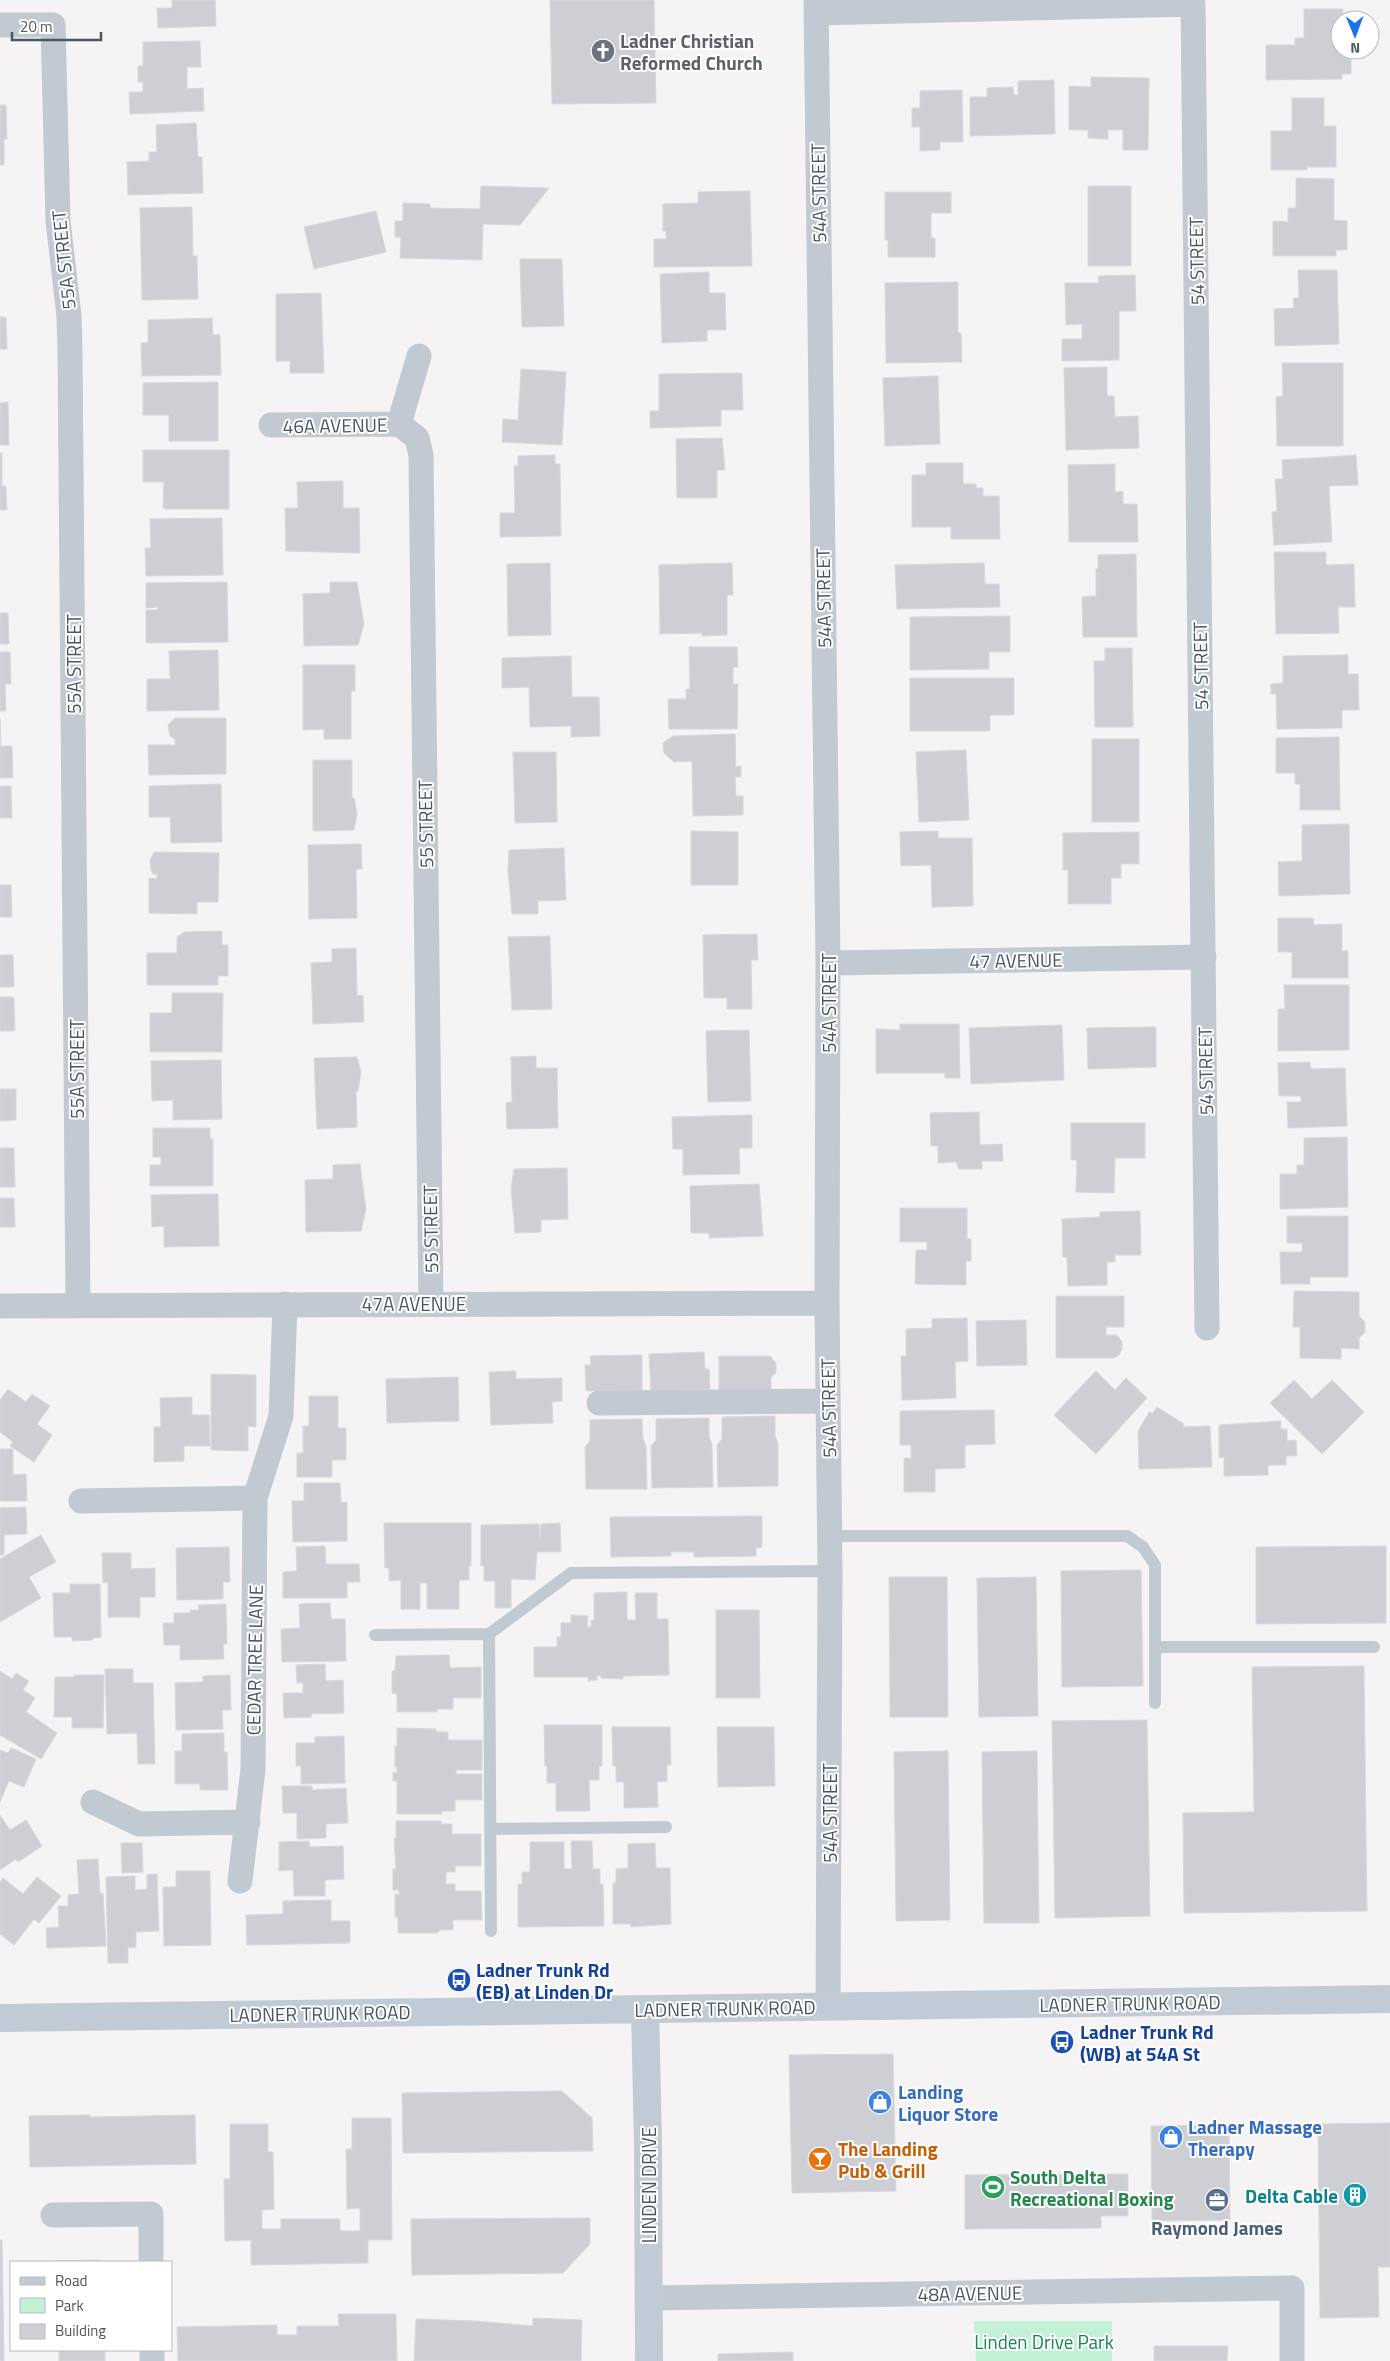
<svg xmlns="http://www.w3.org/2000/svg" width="1390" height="2361" viewBox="0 0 1390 2361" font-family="'Titillium Web',sans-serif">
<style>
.green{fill:#c3f1d5}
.building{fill:#cdcfd5;stroke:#d7d9de}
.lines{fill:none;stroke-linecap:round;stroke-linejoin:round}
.lane{stroke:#c1cad2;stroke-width:12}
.street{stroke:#c1cad2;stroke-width:25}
.secondary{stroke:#c1cbd6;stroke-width:28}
.labels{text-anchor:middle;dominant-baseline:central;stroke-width:4;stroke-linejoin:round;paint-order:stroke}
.worship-label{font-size:19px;font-weight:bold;fill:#5b616d;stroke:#fff;text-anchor:start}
.street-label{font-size:19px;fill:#4a5661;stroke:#fff}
.transit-label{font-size:19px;font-weight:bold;fill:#164399;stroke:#fff;text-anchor:start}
.shop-label{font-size:19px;font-weight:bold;fill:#366cbe;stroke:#fff;text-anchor:start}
.food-label{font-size:19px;font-weight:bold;fill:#c56008;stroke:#fff;text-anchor:start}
.leisure-label{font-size:19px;font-weight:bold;fill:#27864d;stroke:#fff;text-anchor:start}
.culture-label{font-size:19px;font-weight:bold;fill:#0d838f;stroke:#fff;text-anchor:end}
.service-label{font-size:19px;font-weight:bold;fill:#4e5e75;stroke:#fff}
.park-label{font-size:19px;fill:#17864f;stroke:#fff}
</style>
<rect width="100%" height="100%" fill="#f5f3f3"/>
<!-- green -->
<path class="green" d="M974,2321h138v40h-136z"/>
<!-- building -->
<path class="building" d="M172,0h43l1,26 -58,2 -1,-20h15z
M550,0h104l2,103 -104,1z
M1304,9h39v11h-3v30h11v24h-9v5l-76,1v-35h29v-7h9z
M200,41l1,26h-14v22l16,-1 1,23 -74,3 -1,-22h14v-10h-5v-16h5v-24z
M1091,77l58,1 -1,72h-25v-20h-15v9l-20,-1v-8h-19v-44l22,1z
M1054,80l1,54 -85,2v-39h17v-9l26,-1 1,8h4v-14z
M962,90l1,52h-23v8l-20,1v-24h-8v-19h8v-17z
M1292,98h32v28h12v41h-29v3h-36v-39h21z
M0,105h6l1,34h-3v26h-4z
M196,123l2,34h4l1,36 -75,2 -1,-33 22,-1v-9h8l-1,-27z
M1296,178l38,1v41l13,1v29h-11v6h-63v-35l15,1v-14h8z
M481,186l68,2 -29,37 -37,-1 -1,36 -82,-2 1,-21h-6v-16h8v-18l27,1v4l50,1z
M1088,186h43v80h-43z
M750,191l2,75 -98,1v-28h12v-8h-3v-27l35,-1v-11z
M885,192h66v21h-20v25h4v19h-47v-17h-3z
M192,207l1,49h4l1,43 -56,1 -2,-92z
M376,211l10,41 -72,17 -10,-42z
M520,259h42l2,67 -42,1z
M1298,270h39l2,74 -64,2 -1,-37 20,-1 -1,-10h6z
M709,272v21h16l1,37h-19v11l-45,2 -2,-69z
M1135,275l1,36h-17v49l-57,1v-22h20v-15l-16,1 -1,-42h34l-1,-7z
M958,282v51h3l1,29 -76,1 -1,-80z
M321,293l3,80h-34v-12h-14v-67z
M0,317h6l1,32h-7z
M212,318l1,17h7l1,40 -79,1 -1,-33h7v-23z
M1282,363h61v83h-66l-1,-49 7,-1z
M1107,367v29h7l1,21 23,-1 1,32 -73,2 -2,-82z
M521,369l45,3 -4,73 -60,-3 1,-23 15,1z
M742,373l1,37h-22v16l-71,2v-17h9v-37z
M938,376l2,68 -55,2 -2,-68z
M218,382v59h-49v-26h-26v-32z
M8,402l1,43h-9v-42z
M722,438l3,32h-8v28h-40l-1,-59z
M143,450h86v59h-64l-2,-2 1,-25h-21z
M0,453h2v33h4l1,24h-7z
M555,455v9h5l1,72 -61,1v-24h15l-1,-47h4v-10z
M1356,455l2,30 -29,1 3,56 -58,3 -2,-33 5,-1 -2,-32h8l-1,-19z
M926,463h37v21h13v4h7v8h16l1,43h-49v-12h-39v-52h14z
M1115,464v28l8,-1v13h14l1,38h-69l-1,-77z
M343,481v27h16l1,45 -74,-2 -1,-43h13l-1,-26z
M222,518l1,57 -77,1 -1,-28h6l-1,-29z
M1274,552h52v13l28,-1 1,43h-17l1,26 -63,1z
M1136,554l1,83h-54l-1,-40 14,-1v-27h2v-14z
M550,563l1,72 -43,1 -1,-72z
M732,563l1,32h-6v40l-25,1v-3l-42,1 -1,-69z
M984,563l1,21h14l1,23 -103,2 -2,-44z
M227,582l1,60 -82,1v-33h12v-3l-12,1v-25z
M330,582h27l7,42 -6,21 -54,1 -1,-52 27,-1z
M0,613h8l1,31h-9z
M1010,616v36h-21v17l-79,1v-53z
M689,647h48l1,20h-5v17h5l-1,45h-68l-1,-30h18v-10h4z
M1105,648h27l1,79h-38l-1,-66h11z
M218,650l1,60 -72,1v-32h23l-1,-28z
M0,652h10l1,32h-6l1,27h-6z
M1348,655v19h10l1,36h-17v18l-65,1 -1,-35h-5v-10l12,-1v-27z
M571,656l1,41h27l1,39 -29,1v-11l-41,1 -1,-40 -27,1v-30z
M303,665h52v26h-4v48h-27v-10l-21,1z
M910,678h104v37h-24v16h-80z
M0,718l1,28h11l1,32h-13z
M175,718h51v56l-77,1 -1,-30h27v-6l-5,-3 -2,-11z
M735,734l1,33 5,-1v11h-6l1,19h7v19l-50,1 -1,-55 -18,1 -10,-9 -1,-10 10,-7z
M1339,737l1,73h-40v-26h-5v-11h-19v-35z
M1092,739h47v83h-47z
M966,750l3,70 -50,2 -3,-70z
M513,752h43l1,70 -42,1z
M313,760h39v38h2l3,16 -3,16 -41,1z
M221,784l1,58 -51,1 -1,-26h-21v-31z
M0,786h11l1,32h-12z
M1349,824l1,70 -71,2 -1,-34 24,-1v-36z
M691,831l47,1v53h-47z
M938,831v7h34l1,68 -41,1 -1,-42 -30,1 -1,-34z
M1139,832v32h-18v14h-10v26h-43v-34h-5v-37z
M361,844l1,25h-6l1,49 -48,1 -1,-74z
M564,848l2,52 -28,1v13h-26l-4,-44 1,-20z
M154,852l65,1 -1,49h-21v12l-48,-1v-35l8,1v-5h-4l-2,-4 -1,-10z
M0,885h11l1,32h-12z
M1278,918h35l1,7 28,-1v27h6v27h-56v-26h-14z
M222,931v14h6v31h-10v9h-71v-32h30v-16l7,-5z
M757,934l1,26h-7l1,49h-25v-11h-23l-1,-63z
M550,936l2,73 -40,1 -4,-73z
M356,948l1,48 6,-1 1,27 -51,2 -2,-61 21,-1v-13z
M0,955h13l1,32h-14z
M1284,985h65v65l-71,1v-42h7z
M172,993h51l-1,59h-72v-39h22z
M0,997h14l1,34h-15z
M900,1024h59l1,54h-15v-5h-69v-44l24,1z
M1062,1025l2,55 -93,4 -2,-56z
M1156,1027v40l-68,2 -1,-41z
M749,1030l2,71 -43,1 -2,-71z
M536,1056v12h21l1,60 -51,1 -1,-26 6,-1 -1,-45z
M357,1057l4,15 -3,19h-2l1,36 -40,2 -3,-71z
M221,1060l1,59 -49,1v-20l-21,1 -1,-40z
M1310,1062l1,7 34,-1 2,58 -59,2 -1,-26h14v-6h-22l-1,-33z
M0,1089h16v31l-16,1z
M979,1112l1,33 22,-1 1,17h-21v8h-23l-3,-7 -18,1v-17h-7l-1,-33z
M752,1115v33h-13l1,26 -57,1v-26h-10l-1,-32z
M1071,1123h74v35h-30l-1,35 -38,-1 1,-32h-6z
M153,1128h57v11h3v47h-63v-21h11v-8h-8z
M1347,1137l1,70 -68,2v-35h17v-9h7v-27z
M0,1148h14l1,39h-15z
M360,1164l6,45 -5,22 -55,1 -1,-52 28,-1v-14z
M567,1168l1,51 -27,1v12l-26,1 -4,-44 3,-20z
M759,1184l4,52 -54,2v-5h-18l-1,-47z
M218,1194l1,52 -55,1v-21l-12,1 -1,-32z
M0,1198h14l1,29h-15z
M900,1208h67v31h4v22h-5v24l-51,-1 1,-34h11v-8h-27z
M1140,1211l1,44h-26v7h-8v23l-39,1 -1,-29h-4l-1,-38 38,-2v-5z
M1287,1216h61v61h-38v7h-29l-1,-32h22v-9h-15z
M1294,1291l65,1v24l6,6v10l-6,6v11l-18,-1v11l-41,-1v-31h-7z
M1056,1296h68v31h-18v8h11l5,7v7l-3,6 -5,3h-58z
M967,1318l1,43 -13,1 1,36 -54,2 -1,-44h5v-27l26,-1v-9z
M1026,1320l1,45 -50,1 -1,-45z
M704,1352l1,17h4l1,20 -59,2 -2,-37z
M642,1355v35l-56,1 -1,-26h6l-1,-9z
M719,1356h51l6,7v10l-5,4v13l-52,1z
M516,1371v8l46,-1v23l-10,1 1,21 -62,2 -2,-53z
M1096,1371l19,19 11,-12 21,20 -51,56 -42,-39z
M211,1374l45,1v52l-8,-1v25l-37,-1z
M458,1377l1,44 -72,2 -1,-44z
M1294,1380l18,19 20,-19 32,32 -42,42 -52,-51z
M8,1389l18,13 6,-8 18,12 -13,18 15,11 -18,27 -24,-16 3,-4 -13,-10v-32z
M309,1396h29v32h8v32h-14v17h-35v-24h6v-27h6z
M192,1397v18h17l1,31h-26v15l-30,1v-35h7l-1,-29z
M1157,1407l27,17 -1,3 27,-1 2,41 -73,2 -1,-38 12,-20 2,3z
M994,1410l1,34 -30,1v23l-30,1v23h-31v-34h7v-13h-11v-34z
M775,1416v20l3,7v43l-60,1 -1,-42 5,-6v-22z
M709,1418v19l3,7 1,43 -61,1 -1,-42 5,-6v-21z
M642,1419l1,20 3,7 1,43h-61l-1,-42 5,-6v-21z
M1281,1421v8h6v12l9,-1 1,16h-11v9h-18v10l-44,1v-19l-5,1v-33z
M0,1449h13v26l13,-1 1,27h-27z
M304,1483h36l1,19h6v39l-54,1 -1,-41h12z
M26,1507l1,27 -23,1v20h-4v-47z
M762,1516v31l-6,1v8l-62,1v-5h-23v4l-60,1 -1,-40z
M384,1523h87v43l-2,-1v15h-10v29h-32v-26h-7v26h-19v-29l-12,1v-13h-4z
M560,1523l1,29h-24l-2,28 -24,-1v29h-16v-27h-11v-15h-3v-41l58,-1 1,15 1,-15z
M41,1535l15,27 -27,15 12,21 -41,24v-63z
M325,1546l1,18h33l1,18h-13v16h-64v-26l14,-1 -1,-24z
M1386,1546v77l-130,1v-77z
M229,1547l1,35h-7v17l-46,1 -1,-52z
M102,1553h29v16l24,-1v29h-15v20h-32v-35l-5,1z
M1141,1570l2,116 -81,1 -1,-116z
M889,1577h58l1,140h-58z
M1036,1577l2,139 -59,1 -2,-139z
M70,1584h30l1,53 -8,1v2l-21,1v-4h-18l-1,-44h17z
M627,1592v28h9l-1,-27h22v26h11l1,56 -46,1v3l-22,-1v-3l-4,1v4l-9,1v-4h-54v-30h23v-10h4v-14h10v-8l17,1 -1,11h4v-7h3v-27z
M330,1603l1,16h14l1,42 -64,1 -1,-33 19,-1 -1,-24z
M226,1604l1,40h-4l1,15 -44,1v-15h-16l-1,-22h11v-10h16v-3h9l-1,-5z
M716,1610h43l1,88h-44z
M449,1655l1,13 31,-1v31h-28v11h-16v3h-40v-18l-5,-1v-22h3l1,-15z
M325,1664l1,17 17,-1 1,33 -33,1v3l-27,1 -1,-25h20v-10h-6l-1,-18z
M1364,1666l3,245 -183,2 -1,-100 71,-1 -2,-145z
M105,1669h28v14h20l2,81h-17l-1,-31 -30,1z
M0,1671l12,8 4,-6 13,8 -6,9 12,8 -9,14 31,21 -16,26 -41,-24z
M74,1675h30l-1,53h-31v-11h-18l1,-40h20z
M230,1675l1,35h-9l1,19 -47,1 -1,-47 28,-1v-6z
M1147,1720l3,196 -95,2 -3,-197z
M544,1725h58v41h-3v14h-10l1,31h-34v-28h-9v-17h-2z
M612,1727h58l1,38h-4v16l-10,1 1,25 -34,1v-26h-8v-16h-3z
M717,1727h57l1,59 -57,1z
M397,1728l39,1v3h12v8h34v30h-26v4h26v26h-27v11h-13v3h-45v-33h-4v-9l4,1v-6h-2v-21h2z
M224,1733v19h3l1,38h-28v-6h-25v-33h7v-17z
M344,1736l1,47 -44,1v-18h-5v-23h19v-6z
M11,1748l25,11 -12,28 -15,-6 -9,21v-52l8,3z
M948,1751l2,169 -54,1 -2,-169z
M1037,1751l2,172h-55l-2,-171z
M282,1786h30v4l34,-2 2,35 -22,1v14l-29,1v-26h-14z
M0,1815l10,15 16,-10 16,26 -24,16 -2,-3 -16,11z
M396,1821h45v3h11v10h29v32h-26v6h-9v12h9v7h26l1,29h-29v10h-13l-3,3h-39v-16h-3v-23l4,1v-5h-6v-21h3l-2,-31h2z
M309,1841l1,6 33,-1 1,33 -19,1v16h-31l-1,-26 -14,1v-29z
M571,1841h21l1,28h7v15h3l1,42 -86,1v-43h4v-12h8v-30h34v27h8z
M121,1843h21l1,29 -21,1z
M655,1843l1,25h14l1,56 -40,3v-3h-18v-41h3v-14l12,-1v-24z
M98,1859l2,35 3,-1 3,53 -59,2 -1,-20 13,-1 -1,-21h10v-11l11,-1 -2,-34z
M176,1871h34l1,74 -47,1 -1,-59h13z
M157,1874l2,57 -23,1v15l-8,1v15h-20l-2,-86 29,-1v14l12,-1v-14z
M37,1877l24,19 -22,27 -5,-4 -20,26 -14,-11v-52l3,-4 20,16z
M331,1900v21h19v22l-103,2 -1,-30 37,-1v-13z
M893,2054l3,137 -104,2 -3,-138z
M562,2091l30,27 1,33 -190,2 -1,-60z
M90,2115v2l105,-2 1,49 -166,3 -1,-51z
M352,2118h39l1,122h-24v23l-117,2v-25l-26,1 -1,-62h6v-55h38v28h5l1,57 -12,1v19h19v-10h59v12h20v-23l-13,1 -1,-60h6z
M1390,2123v144h-12l1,50 -59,1 -2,-194z
M1229,2125l1,95 -78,1 -1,-95z
M1128,2174v42h-27v12l-136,1v-54z
M590,2218v26l-27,29 -151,2 -1,-56z
M0,2240h2l2,121h-4z
M100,2260v2h-48v-1z
M338,2314h58l1,47h-219l-1,-34 100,-2v10h20v-9h42z
M533,2318l49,2 -1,41h-167l2,-42 59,2 58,5z
M1154,2346h74l-1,15h-73z
M59,2350h46v11h-46z
M793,2352v9h-75v-7z"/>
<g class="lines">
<!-- lane -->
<path class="lane" d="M829,1536h298l16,11 12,18v138
M375,1635l114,-1
M1155,1647h219
M490,1829l176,-2
M491,1931l-2,-297 82,-61 259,-2"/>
<!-- street -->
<path class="street" d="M816,0l12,963 -1,340 3,268 -2,435
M816,13l377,-9 14,1324
M0,25h53l5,196 11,95 1,34 8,955
M399,424l18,14 4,17 10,848
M399,424l20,-68
M271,425l128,-1
M828,963l376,-6
M0,1306l827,-3
M599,1403l229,-2
M81,1501l174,-3
M93,1802l46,22 109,-2
M240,1881l13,-112 2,-271 26,-82 4,-112
M53,2215l98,-1v48
M649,2298l643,-10v73
M152,2350v11"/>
<!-- secondary -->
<path class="secondary" d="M645,2009l3,136 1,216
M0,2018l1390,-19"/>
</g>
<!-- icons -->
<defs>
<g id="church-disc" transform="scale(1.25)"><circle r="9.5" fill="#6b7280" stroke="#fff"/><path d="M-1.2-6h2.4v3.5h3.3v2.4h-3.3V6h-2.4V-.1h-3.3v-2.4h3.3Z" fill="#fff"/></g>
<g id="bus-disc" transform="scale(1.25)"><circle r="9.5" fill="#1a4fb4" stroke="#fff"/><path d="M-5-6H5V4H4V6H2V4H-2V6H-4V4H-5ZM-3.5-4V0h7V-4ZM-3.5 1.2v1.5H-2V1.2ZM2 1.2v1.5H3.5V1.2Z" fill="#fff"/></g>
<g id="shop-disc" transform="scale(1.25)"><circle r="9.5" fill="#3f7fe0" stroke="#fff"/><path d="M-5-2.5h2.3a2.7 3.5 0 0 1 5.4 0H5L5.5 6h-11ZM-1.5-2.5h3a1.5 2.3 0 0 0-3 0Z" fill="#fff"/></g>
<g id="bar-disc" transform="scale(1.25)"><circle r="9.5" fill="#e8710a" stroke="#fff"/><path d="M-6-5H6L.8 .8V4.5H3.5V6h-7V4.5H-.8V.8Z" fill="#fff"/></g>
<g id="stadium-disc" transform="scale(1.25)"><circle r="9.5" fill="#2e9e5b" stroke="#fff"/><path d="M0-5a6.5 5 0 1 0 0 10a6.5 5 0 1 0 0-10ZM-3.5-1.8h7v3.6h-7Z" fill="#fff"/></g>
<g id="building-disc" transform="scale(1.25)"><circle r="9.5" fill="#0f9aa8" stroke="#fff"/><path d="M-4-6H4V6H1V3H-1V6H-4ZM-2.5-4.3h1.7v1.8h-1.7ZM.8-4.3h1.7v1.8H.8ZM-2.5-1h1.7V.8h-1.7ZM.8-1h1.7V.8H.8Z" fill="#fff"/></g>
<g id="office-disc" transform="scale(1.25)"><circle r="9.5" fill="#5c6f8a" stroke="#fff"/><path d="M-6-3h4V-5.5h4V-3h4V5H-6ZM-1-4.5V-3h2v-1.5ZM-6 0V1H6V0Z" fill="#fff"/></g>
</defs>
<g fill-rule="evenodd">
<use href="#church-disc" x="603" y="51"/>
<use href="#bus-disc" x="459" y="1980"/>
<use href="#bus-disc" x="1062" y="2042"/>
<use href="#shop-disc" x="880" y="2102"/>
<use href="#shop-disc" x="1171" y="2137"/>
<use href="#bar-disc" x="820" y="2159"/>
<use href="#stadium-disc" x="993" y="2187"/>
<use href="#building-disc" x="1355" y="2195"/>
<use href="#office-disc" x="1217" y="2200"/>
</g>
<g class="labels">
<!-- worship labels -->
<g class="worship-label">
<text x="620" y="40">Ladner Christian<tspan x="620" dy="22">Reformed Church</tspan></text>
</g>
<!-- street labels -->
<g class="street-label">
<text transform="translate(818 193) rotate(-91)">54A STREET</text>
<text transform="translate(63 260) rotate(-96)">55A STREET</text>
<text transform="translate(1196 261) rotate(-91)">54 STREET</text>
<text transform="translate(335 425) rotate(-1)">46A AVENUE</text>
<text transform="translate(823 598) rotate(-91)">54A STREET</text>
<text transform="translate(73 664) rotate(-90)">55A STREET</text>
<text transform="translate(1200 666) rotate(-91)">54 STREET</text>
<text transform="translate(425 824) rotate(-91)">55 STREET</text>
<text transform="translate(1016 960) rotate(-1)">47 AVENUE</text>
<text transform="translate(828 1003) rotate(-90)">54A STREET</text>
<text transform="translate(76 1069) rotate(-90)">55A STREET</text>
<text transform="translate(1205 1071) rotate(-91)">54 STREET</text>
<text transform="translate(430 1229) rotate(-91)">55 STREET</text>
<text x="414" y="1303">47A AVENUE</text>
<text transform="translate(828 1408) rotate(-91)">54A STREET</text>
<text transform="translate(254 1660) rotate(-89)">CEDAR TREE LANE</text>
<text transform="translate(829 1813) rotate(-90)">54A STREET</text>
<text transform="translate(1130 2003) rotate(-1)">LADNER TRUNK ROAD</text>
<text transform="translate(725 2008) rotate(-1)">LADNER TRUNK ROAD</text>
<text transform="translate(320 2013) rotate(-1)">LADNER TRUNK ROAD</text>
<text transform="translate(648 2185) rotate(-90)">LINDEN DRIVE</text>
<text transform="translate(970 2293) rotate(-1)">48A AVENUE</text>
</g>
<!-- transit labels -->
<g class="transit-label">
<text x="476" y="1969">Ladner Trunk Rd<tspan x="476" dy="22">(EB) at Linden Dr</tspan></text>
<text x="1080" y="2031">Ladner Trunk Rd<tspan x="1080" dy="22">(WB) at 54A St</tspan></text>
</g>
<!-- shop labels -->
<g class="shop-label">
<text x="898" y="2091">Landing<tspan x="898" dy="22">Liquor Store</tspan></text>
<text x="1188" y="2126">Ladner Massage<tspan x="1188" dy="22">Therapy</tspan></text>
</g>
<!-- food labels -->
<g class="food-label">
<text x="838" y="2148">The Landing<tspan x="838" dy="22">Pub &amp; Grill</tspan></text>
</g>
<!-- leisure labels -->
<g class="leisure-label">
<text x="1010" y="2176">South Delta<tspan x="1010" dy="22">Recreational Boxing</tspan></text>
</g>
<!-- culture labels -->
<g class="culture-label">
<text x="1338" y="2195">Delta Cable</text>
</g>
<!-- service labels -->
<g class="service-label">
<text x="1217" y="2227">Raymond James</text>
</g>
<!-- park labels -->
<g class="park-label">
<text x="1044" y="2341">Linden Drive Park</text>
</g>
</g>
<!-- legend -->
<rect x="10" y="2261" width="162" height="90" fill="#ffffff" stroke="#b7bbc0"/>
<rect x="20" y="2277" width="25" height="8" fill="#c1cbd6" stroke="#b7bbc0"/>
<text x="55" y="2286" font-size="15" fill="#4a5661">Road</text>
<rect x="20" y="2298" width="25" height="15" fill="#c3f1d5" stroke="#b7bbc0"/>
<text x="55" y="2311" font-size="15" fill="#4a5661">Park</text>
<rect x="20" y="2324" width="25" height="15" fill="#cdcfd5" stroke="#b7bbc0"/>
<text x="55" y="2336" font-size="15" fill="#4a5661">Building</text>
<!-- north arrow -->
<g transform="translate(1355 35) rotate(179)"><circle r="24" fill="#ffffff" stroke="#b7bbc0"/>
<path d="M0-4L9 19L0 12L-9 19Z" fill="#1a73e8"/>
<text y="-8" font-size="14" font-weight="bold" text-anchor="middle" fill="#4a5661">N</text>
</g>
<!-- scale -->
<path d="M12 32v8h89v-8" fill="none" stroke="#4a5661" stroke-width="2.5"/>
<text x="20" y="32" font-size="15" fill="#4a5661" stroke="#ffffff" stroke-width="4" paint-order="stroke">20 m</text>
</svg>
